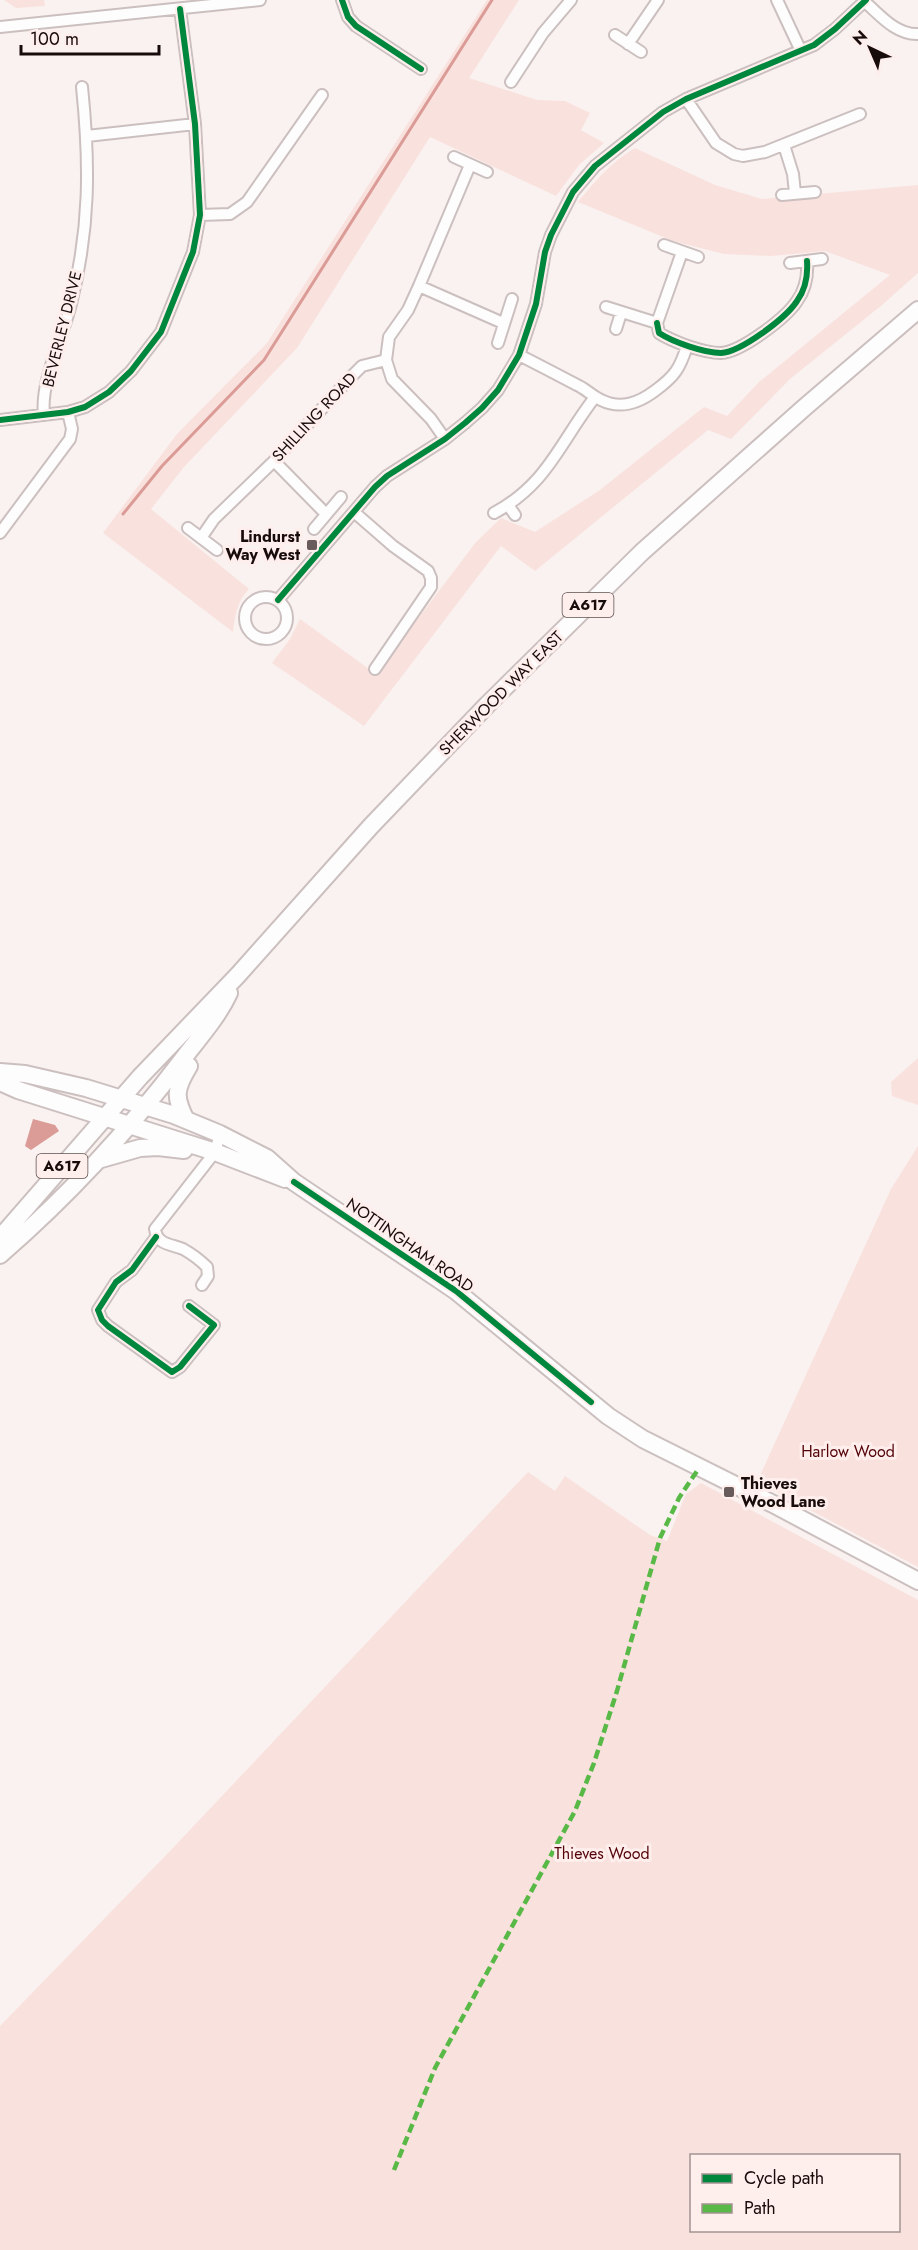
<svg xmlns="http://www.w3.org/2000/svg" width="918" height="2250" viewBox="0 0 918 2250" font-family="Jost,sans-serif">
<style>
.green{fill:#f9e1dd;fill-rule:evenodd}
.water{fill:#db9b96}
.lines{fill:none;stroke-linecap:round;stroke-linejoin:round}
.stream{stroke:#db9b96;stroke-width:3}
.minor-casing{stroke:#cbc0bf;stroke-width:14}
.highway-casing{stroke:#cbc0bf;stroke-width:20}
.minor{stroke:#fefdfd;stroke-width:10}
.highway{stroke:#fefdfd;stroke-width:16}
.quiet{stroke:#58b947;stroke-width:4.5;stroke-dasharray:9 4.5;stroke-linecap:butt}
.cycleway-casing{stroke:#feeeec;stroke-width:10}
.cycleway{stroke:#00873e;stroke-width:6}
.poi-dot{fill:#675c5b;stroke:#feeeec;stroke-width:2}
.labels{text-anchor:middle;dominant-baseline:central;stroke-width:6;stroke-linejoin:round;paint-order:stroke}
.shield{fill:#feeeec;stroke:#5d504e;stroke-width:1.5}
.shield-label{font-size:15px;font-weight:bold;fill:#180c0b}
.street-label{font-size:16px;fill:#180c0b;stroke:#feeeec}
.poi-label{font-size:16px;font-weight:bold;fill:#180c0b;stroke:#feeeec;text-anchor:end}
.park-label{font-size:16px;fill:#540208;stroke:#feeeec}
</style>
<rect width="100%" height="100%" fill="#faf2f0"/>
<!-- green -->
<path class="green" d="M4,0h40l1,6 -29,2z
M487,0h32l-50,78 68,22 28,1 25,12 -9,17 23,13 -25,22 -23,31 -126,-59 -133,211 -113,119 -33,42 98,80c-12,12 -14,27 -16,43l-130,-99 74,-99 90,-91z
M635,148l80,37 47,14 156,-14v88l-36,32 -92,74 -59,60 -23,-9 -173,141 -34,-25 -137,180 -92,-63 18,-24 10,-20 76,55 100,-132 25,-24 34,14 65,-42 104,-83 23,9 31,-33 132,-108 -65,-24 -54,5 -47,-2 -51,-13 -95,-39c17,-21 33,-40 57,-54z
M918,1058v47l-26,-9 -1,-14z
M918,1146v421l-161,-85 134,-293z
M528,1472l27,19 10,-15 85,59 17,6 19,-47 15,-11 217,117v650h-918v-224l170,-175zM692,2156h206v74h-206z"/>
<!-- water -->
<path class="water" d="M33,1119l22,6 4,6 -28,19 -6,-4z"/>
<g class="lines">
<!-- stream -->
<path class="stream" d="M123,514l39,-48 102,-106 228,-360"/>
<!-- minor casing -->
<g class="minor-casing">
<path id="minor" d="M342,0l6,17 8,9 65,43
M777,0l23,49
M865,2c15,13 31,33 53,32
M0,27l260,-27
M615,35l26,17
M628,44l30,-44
M511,82l32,-49 28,-33
M686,99l30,44 18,11 9,2 22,-4 95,-38
M87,136l108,-12
M784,145l9,29 2,19
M454,157l33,15
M782,195l33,-3
M200,215l30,-1 17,-12 75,-107
M664,245l34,12
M790,263l32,-4
M419,286l84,37
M606,307l51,16
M657,323l2,10c14,9 45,20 62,20 20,-1 65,-35 76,-52 8,-11 11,-26 10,-40
M657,323l25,-71
M616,329l5,-16
M498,343l14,-44
M519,355c20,10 39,20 58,30 9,4 15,11 24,15 20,10 38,3 55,-10 19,-14 24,-22 31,-44
M386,360l3,-23 19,-27 11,-24 51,-121
M386,360l6,19 39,40 14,20
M44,415c-4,-34 19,-78 27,-111 19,-76 19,-139 11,-217
M0,420l68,-8 17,-5 24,-15 22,-21 30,-39 32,-80 7,-37 -5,-91 -15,-115
M274,461l52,53
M508,505l7,10
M354,512l39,34 35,25 3,7v9l-56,82
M494,513c54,-29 66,-71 101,-116
M188,528l29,22
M314,529l27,-32
M0,533l70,-94 2,-10 -4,-17
M201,538l13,-19 60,-58 77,-84 11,-11 24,-6
M245 618a21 21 0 1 1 42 0a21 21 0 1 1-42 0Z
M278,600l97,-113 12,-11 58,-37 20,-16 17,-15 16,-18 21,-35 17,-51 9,-52 6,-17 22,-43 22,-26 68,-54 23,-13 128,-54 21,-16 31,-29
M156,1237l-24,33 -16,12 -18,28 4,10 6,6 64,46 8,-5 34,-42 -25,-19
M202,1285l6,-9 -1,-9c-7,-7 -15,-13 -24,-18 -12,-5 -26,-4 -28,-20l60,-77 5,-18"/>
</g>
<!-- highway casing -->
<g class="highway-casing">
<path id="highway" d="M0,1072l25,2 61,14 88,27 46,19 47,24 27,24 162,109 152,125 35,23 130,65 145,77
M0,1082l18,8 197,62 70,27
M186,1120c-12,-23 -11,-31 3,-54
M98,1160l42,-12 18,-1 26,3
M0,1238l140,-161 98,-102 133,-149 116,-121 155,-153 163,-145 113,-97
M0,1255c67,-58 128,-124 182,-195 16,-21 36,-43 47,-67"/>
</g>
<!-- minor -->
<use href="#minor" class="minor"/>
<!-- highway -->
<use href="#highway" class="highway"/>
<!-- quiet -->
<path class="quiet" d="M394,2170l41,-102 140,-257 19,-48 23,-72 43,-153 19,-40 20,-30"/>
<!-- cycleway casing -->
<g class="cycleway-casing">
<path id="cycleway" d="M342,0l6,17 8,9 65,43
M657,323l2,10c14,9 45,20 62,20 20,-1 65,-35 76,-52 8,-11 11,-26 10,-40
M0,420l68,-8 17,-5 24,-15 22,-21 30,-39 32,-80 7,-37 -5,-91 -15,-115
M278,600l97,-113 12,-11 58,-37 20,-16 17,-15 16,-18 21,-35 17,-51 9,-52 6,-17 22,-43 22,-26 68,-54 23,-13 128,-54 21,-16 31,-29
M294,1182l162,109 135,111
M156,1237l-24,33 -16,12 -18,28 4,10 6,6 64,46 8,-5 34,-42 -25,-19"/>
</g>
<!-- cycleway -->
<use href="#cycleway" class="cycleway"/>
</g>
<!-- markers -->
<g class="poi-dot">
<rect x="306" y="539" width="12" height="12" rx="3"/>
<rect x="723" y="1486" width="12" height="12" rx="3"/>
</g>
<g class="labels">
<!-- shield labels -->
<g class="shield">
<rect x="562.5" y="593" width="51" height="24" rx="4.5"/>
<rect x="36.5" y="1154" width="51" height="24" rx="4.5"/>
</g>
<g class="shield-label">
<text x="588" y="605">A617</text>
<text x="62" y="1166">A617</text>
</g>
<!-- street labels -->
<g class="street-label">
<text transform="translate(62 329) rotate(-76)">BEVERLEY DRIVE</text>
<text transform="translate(314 417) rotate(-47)">SHILLING ROAD</text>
<text transform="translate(501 693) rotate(-45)">SHERWOOD WAY EAST</text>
<text transform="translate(410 1245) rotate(35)">NOTTINGHAM ROAD</text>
</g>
<!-- poi labels -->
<g class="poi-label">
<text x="300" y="536">Lindurst<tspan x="300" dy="18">Way West</tspan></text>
<text x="741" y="1483" text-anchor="start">Thieves<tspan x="741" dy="18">Wood Lane</tspan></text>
</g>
<!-- park labels -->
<g class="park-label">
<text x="848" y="1451">Harlow Wood</text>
<text x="602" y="1853">Thieves Wood</text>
</g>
</g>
<!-- legend -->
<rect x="690" y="2154" width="210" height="78" fill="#feeeec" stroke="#a29492" stroke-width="1.5"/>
<rect x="702" y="2174" width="30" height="9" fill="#00873e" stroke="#a29492" stroke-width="1.5"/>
<text x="744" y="2184" font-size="18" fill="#180c0b">Cycle path</text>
<rect x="702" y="2204" width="30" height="9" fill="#58b947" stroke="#a29492" stroke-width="1.5"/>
<text x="744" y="2214" font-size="18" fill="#180c0b">Path</text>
<!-- north arrow -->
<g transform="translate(870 48) rotate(316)" stroke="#feeeec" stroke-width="4.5" paint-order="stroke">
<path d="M0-4.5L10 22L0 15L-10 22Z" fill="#180c0b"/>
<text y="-9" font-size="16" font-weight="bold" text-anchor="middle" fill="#180c0b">N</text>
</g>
<!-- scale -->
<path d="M21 45v9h138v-9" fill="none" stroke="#180c0b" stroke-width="3"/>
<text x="30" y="45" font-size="18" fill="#180c0b" stroke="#feeeec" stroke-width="4.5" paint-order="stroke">100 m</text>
</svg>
